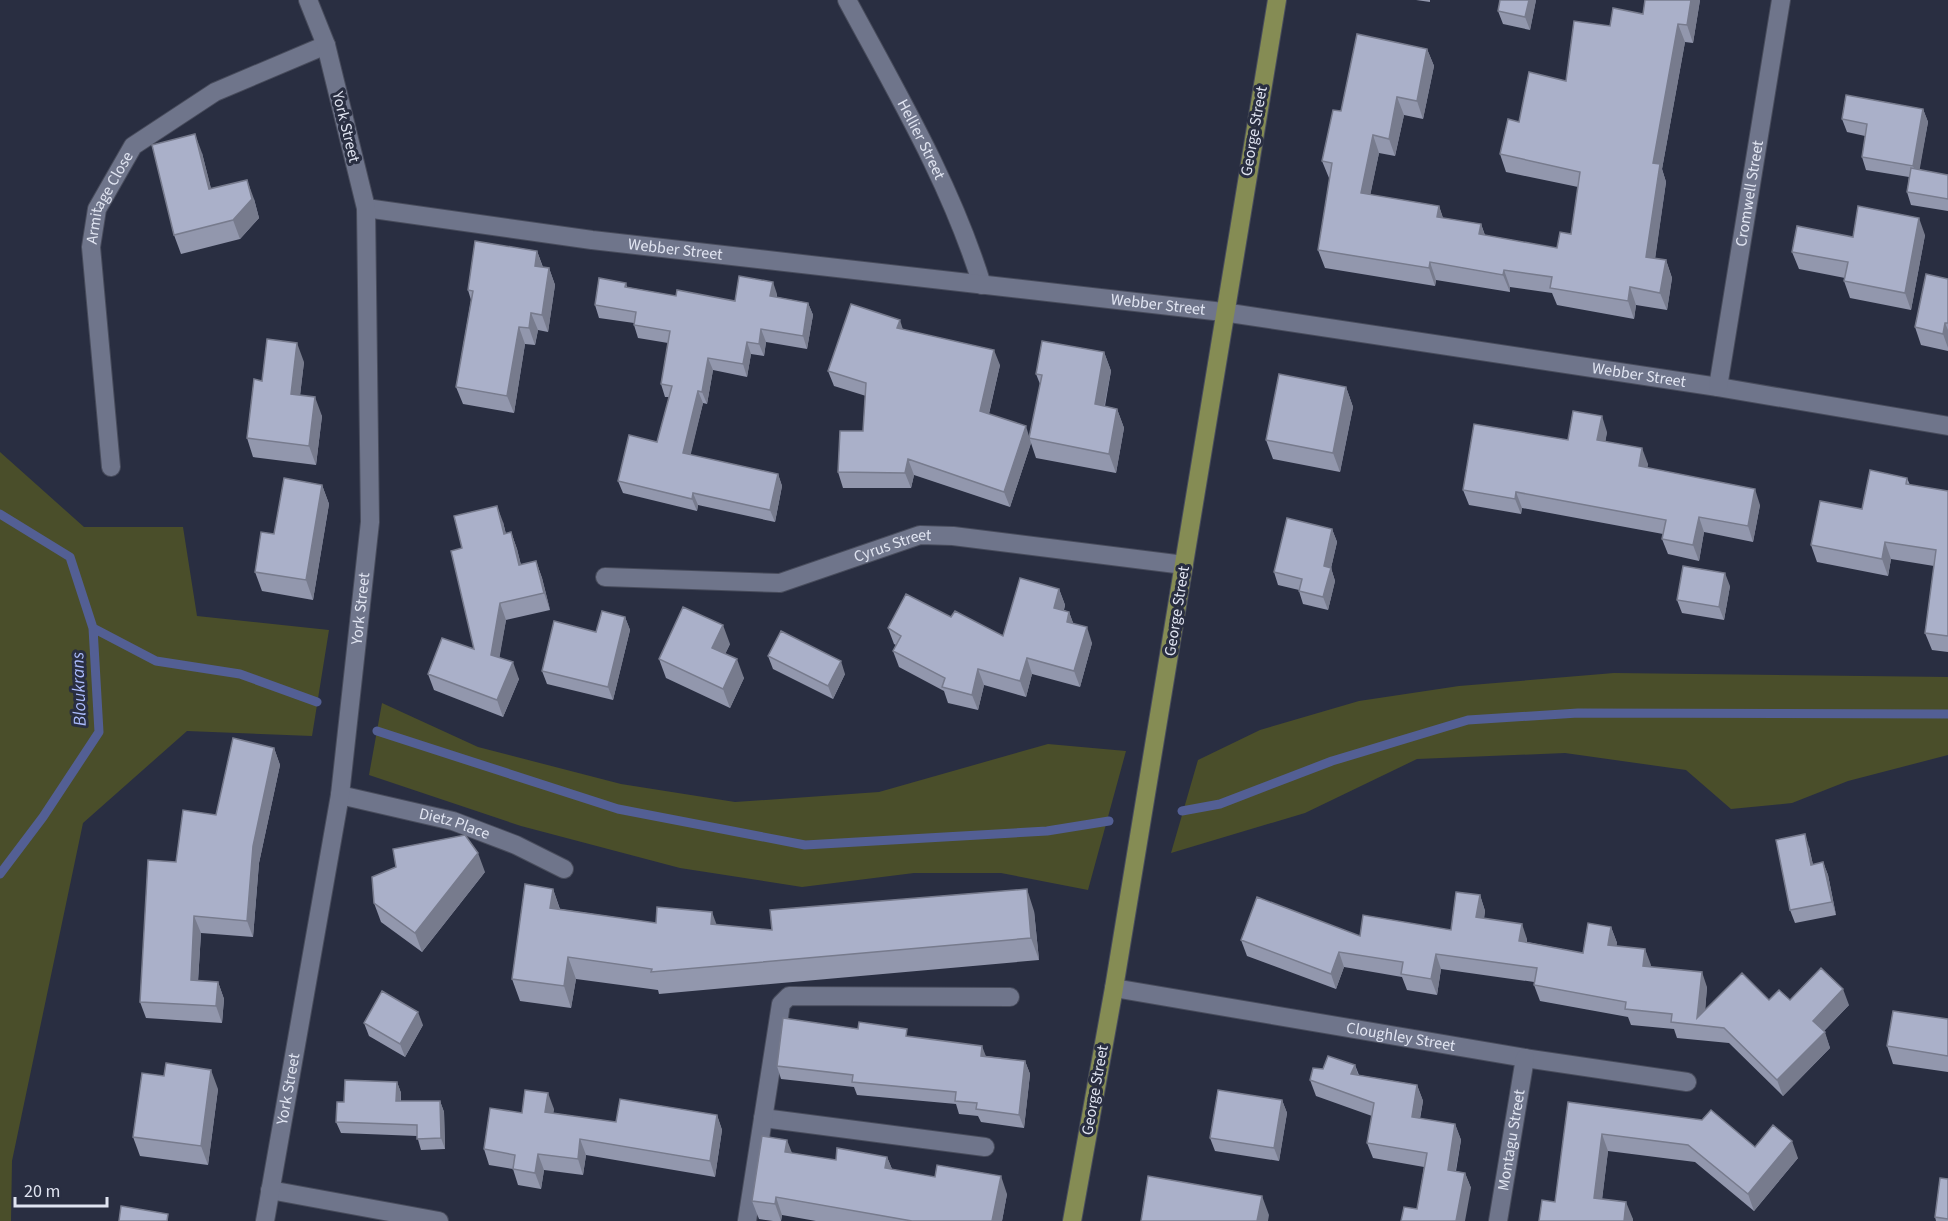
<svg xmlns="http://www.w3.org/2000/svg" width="1948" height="1221" viewBox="0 0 1948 1221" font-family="'Source Sans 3',sans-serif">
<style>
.green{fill:#4a4e2a}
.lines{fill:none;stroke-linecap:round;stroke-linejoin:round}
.stream{stroke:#535f94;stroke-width:9}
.minor-casing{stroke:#484c5c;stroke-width:20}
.major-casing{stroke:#484c5c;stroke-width:20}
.minor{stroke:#6f758b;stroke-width:18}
.major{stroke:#858c54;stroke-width:18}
.wall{fill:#9297ad}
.shaded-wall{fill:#777b8d}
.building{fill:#aab0c9;stroke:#777b8d;stroke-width:1.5}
.labels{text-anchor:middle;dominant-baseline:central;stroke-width:6;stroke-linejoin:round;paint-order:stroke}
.street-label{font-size:16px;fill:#e0e4f1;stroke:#292e41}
.water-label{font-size:18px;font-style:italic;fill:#abbbfc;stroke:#292e41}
</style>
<rect width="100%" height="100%" fill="#292e41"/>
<!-- green -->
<path class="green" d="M0,452l84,75h99l14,89 132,14 -17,106 -125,-5 -104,92 -71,338 -1,60h-11z
M1614,673l334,4v78l-100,26 -56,22 -61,6 -45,-39 -121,-17 -148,6 -112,54 -134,40 27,-93 62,-30 99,-29 100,-15z
M382,703l96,44 143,37 114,18 144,-10 169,-48 78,7 -38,139 -87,-17h-87l-112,14 -122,-19 -159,-42 -152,-51z"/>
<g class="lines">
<!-- stream -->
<path class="stream" d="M0,514l70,43 23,71 6,104 -56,85 -43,57
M93,628l63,33 84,13 77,28
M377,731l241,78 187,36 242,-14 62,-10
M1182,811l38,-7 112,-43 136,-41 110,-7 370,1"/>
<!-- minor casing -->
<g class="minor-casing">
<g id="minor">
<path id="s1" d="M847,0c50,93 104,184 135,285"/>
<path id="s2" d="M366,208l226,32 631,72 495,75 230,39"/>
<path id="s3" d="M1718,387l63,-387"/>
<path id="s4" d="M111,467l-20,-220 6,-38 36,-63 82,-54 111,-47"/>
<path id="s5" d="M605,577l175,6 140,-48 33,1 231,29"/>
<path id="s6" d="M340,795l113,26 63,24 48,24"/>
<path id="s7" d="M1114,988l411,70 162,24"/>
<path d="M763,1118l222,29"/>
<path d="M270,1190l169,31"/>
<path id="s8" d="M265,1221l75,-426 30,-273 -4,-314 -40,-163 -18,-45"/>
<path d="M747,1221l34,-217 8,-8 221,1"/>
<path id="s9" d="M1498,1221l27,-163"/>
</g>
</g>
<!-- major casing -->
<g class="major-casing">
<path id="major" d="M1072,1221l42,-233 163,-988"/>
</g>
<!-- minor -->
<use href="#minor" class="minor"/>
<!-- major -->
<use href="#major" class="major"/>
</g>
<!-- wall -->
<path class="wall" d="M1416,0h14v2z
M1536,0l-6,30 -27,-6 -5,-13z
M1700,0l-7,43 -8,-1 -23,127 4,13 -11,76 11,2 6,18 -5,32 -31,-5 -2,14 -77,-14 -5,-12 -42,-6v5l-74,-12 -1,6 -110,-18 -7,-18 12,-71 -1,-1 -7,-17 19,-50 86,-62 7,17 -11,53 -19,-4 -9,41 -16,-3 -9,42 69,11 4,12 38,6 4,11 72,13 14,-14 7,-47 -72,-15 -6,-18 19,-32 47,-41 44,-55 33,-12z
M1923,109l5,13 -9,48 29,5v36l-37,-6 -4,-13 2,-15 -43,-7 -4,-13 3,-21 -18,-4 -5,-13z
M202,153l9,36 43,10 5,19 -19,21 -59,15 -7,-19z
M1925,235l-14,75 -61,-12 -6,-17 1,-3 -46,-9 -7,-17 61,-15z
M537,251l6,16 6,1 6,17 -7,47 -10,-2 -3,15 -10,-1 -11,69 -51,-9 -7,-17 15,-87 -3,-10z
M1948,279v72l-27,-6 -6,-18z
M626,283l1,4 49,9 59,5 42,-7v3l31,6 5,12 -6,34 -41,-7 -2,14 -13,-2 -4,23 -34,-7 -6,34 -4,-1 -13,52 88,19 4,12 -7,36 -77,-17 -1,6 -74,-18 -5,-12 39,-39 12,-45h-4l-4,-13 7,-41 -30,-5 -4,-13v-2l-35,-5 -4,-13z
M903,330l97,35 -11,49 41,23 10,-53 -4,-10 68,-22 7,19 -6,35 12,3 7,19 -8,45 -80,-15 -5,-15 -21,64 -96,-32 -3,13h-68l-5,-16 25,-41 3,-35 -32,-10 -6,-15z
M304,362l-4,33 22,21 -6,49 -63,-8 -6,-19 15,-57z
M1346,387l7,20 -13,65 -67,-13 -7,-19z
M1607,432l-2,10 43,22 -1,4 113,37 -7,37 -49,-10 -5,29 -31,-7 -6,-15 1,-5 -141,-26 -1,6 -52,-9 -6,-15 105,-50z
M1907,478l3,7 38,6v161l-16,-2 -7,-17 9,-67 -43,-7 -3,17 -71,-14 -6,-17z
M322,485l7,19 -16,96 -51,-9 -7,-19 19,-38z
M503,522l3,12 5,-2 6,17 4,16 15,-4 6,17 8,32 -44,10 -7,38 20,21 -16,38 -69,-27 -6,-16 46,-25 -12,-101z
M1332,529l5,13 -6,26 4,13 -7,29 -25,-6 -4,-13v-1l-21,-5 -4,-13z
M1730,586l-6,34 -42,-7 -5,-13z
M1059,589l6,16 -1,5 5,2 4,11 19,20 -12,44 -48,-13 -6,23 -42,-12 -6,25 -30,-7 -4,-12 -45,-24 -6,-16 3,-6 -2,-1 -6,-16 63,-11 52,19z
M625,617l5,13 -17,70 -66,-16 -5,-13 54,-39z
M730,644l-5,10 19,24 -14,30 -64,-30 -7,-19z
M768,656l77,18 -12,25 -60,-30z
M274,748l6,17 -21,98 -6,74 -52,-4 -3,48 20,1 6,17 -2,24 -76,-5 -6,-16 36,-140z
M1809,847l4,18 10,-3 5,13 8,40 -41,8 -5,-13z
M485,872l-63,80 -41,-30 -7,-19z
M553,889l7,20 96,14 61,2 55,5 262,-19 5,49 -380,34 -1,-4 -82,-11 -5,29 -51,-7 -8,-22z
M1480,895l5,16 -1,7 43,21v3l56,11 28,-26 6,16 -1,3 29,3 5,17 57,21 -2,23 64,-10h21l59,5 -25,26 6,17 -47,48 -54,-53 -52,-5 -3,-9 -43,-4 -3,-8 -88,-16 -6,-16v-3l-93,-13 -4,26 -30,-5 -5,-13 -58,-10 -8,22 -89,-33 -6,-16 119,-4 91,-6z
M1948,1019v53l-55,-8 -6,-18z
M364,1023l59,2 -18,32 -36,-21z
M909,1036l77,20 39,5 5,13 -6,54 -43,-6 -3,-6 -19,-2 -3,-10 -99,-9 -3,-8 -73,-8 -4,-13z
M1355,1065l4,10 58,10 6,16 -3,18 35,5 6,16 -5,31 9,2 6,15 -54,21 7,-42 -51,-9 -6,-15 5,-27 -56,-20 -6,-16 13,-11z
M397,1082l4,11v8h39l4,11 1,37 -24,1 -4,-14 -76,-3 -5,-11 8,-20z
M218,1089l-10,76 -68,-9 -7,-19z
M1282,1100l5,13 -8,48 -64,-10 -5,-13z
M1568,1102l187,45 43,11 -44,53 -59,-49 -87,-11 -6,48 31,20v2h-94l16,-19z
M554,1109l-1,4 63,9 101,-7 5,15 -7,47 -129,-22 -3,20 -39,-5 -3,19 -23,-4 -5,-16 -24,-4 -5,-16 38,-36z
M792,1153l44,7 51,-3 5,12 115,25 -5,27h-186l-34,-6 -1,6h-8l-14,-2 -7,-18z
M1948,1179v42h-12l-1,-4z"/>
<!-- shaded-wall -->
<path class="shaded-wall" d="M1529,0h7l-6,30 -5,-13z
M1691,0h9l-7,43 -6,-18z
M1678,24l7,18 -23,127 4,13 -13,92 -7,-17 7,-94z
M1427,49l7,17 -11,53 -6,-18z
M1397,97l7,18 -9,41 -6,-17z
M1923,109l5,13 -10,57 -5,-13z
M195,134l7,19 14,55 -7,-19z
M1373,135l6,18 -12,58 -6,-18z
M247,180l7,19 5,19 -19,21 -7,-19z
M1439,206l6,18 -8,-7z
M1919,218l6,17 -14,75 -6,-17z
M1481,224l6,18 -8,-8z
M537,251l6,17 -8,-2z
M1666,260l6,18 -5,32 -7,-17z
M1430,262l6,18 -1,6 -6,-18z
M549,268l6,17 -7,47 -6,-17z
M1504,270l6,17v5l-7,-17z
M773,282l4,12 -2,14 -5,-12z
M1630,287l6,18 -2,14 -6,-18z
M808,303l5,12 -6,34 -4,-13z
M531,313l7,17 -3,15 -6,-17z
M900,320l5,16 -8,-8z
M1945,323l3,7v18l-5,-14z
M519,327l6,17 -11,69 -7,-17z
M761,329l5,13 -2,14 -5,-12z
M747,342l4,12 -4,23 -4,-13z
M297,343l7,19 -6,51 -7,-19z
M994,350l6,15 -14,61 -6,-15z
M1104,352l7,19 -10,52 -6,-19z
M708,358l5,12 -6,34 -5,-12z
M1346,387l7,20 -13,65 -7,-19z
M698,391l5,12 -15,63 -5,-13z
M315,397l7,19 -6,49 -7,-19z
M1117,409l7,19 -8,45 -7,-19z
M1602,416l5,16 -4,24 -6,-16z
M1026,426l5,17 -21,64 -6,-15z
M1642,448l6,16 -3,18 -6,-16z
M908,459l6,16 -3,13 -6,-15z
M778,474l4,12 -7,36 -5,-12z
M322,485l7,19 -16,96 -7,-20z
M1755,489l5,16 -7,37 -5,-16z
M1516,492l6,16 -1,6 -6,-15z
M693,493l5,12 -1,6 -5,-12z
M497,506l6,16 7,29 -6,-17z
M1699,517l5,15 -5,29 -6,-16z
M1332,529l5,13 -6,26 4,13 -7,29 -5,-13 1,-31z
M511,532l6,17 8,33 -6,-17z
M1885,542l6,17 -3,17 -6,-17z
M536,561l6,17 8,32 -6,-17z
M1725,573l5,13 -6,34 -5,-13z
M1059,589l6,16 -5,19 -6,-16z
M500,603l6,17 -9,52 -6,-17z
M1069,612l6,16 -8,-6z
M625,617l5,13 -17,70 -5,-13z
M723,625l7,19 -11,23 -7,-19z
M1087,627l5,16 -12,44 -6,-16z
M1027,658l5,16 -6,23 -6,-16z
M737,659l7,19 -14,30 -7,-19z
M841,661l4,13 -12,25 -5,-13z
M513,662l6,17 -16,38 -6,-17z
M978,669l6,16 -6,25 -6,-15z
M274,748l6,17 -21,98 -6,74 -6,-16 6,-75z
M1805,834l4,13 7,31 -5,-13z
M478,853l7,19 -63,80 -7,-19z
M1823,862l5,13 8,40 -4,-13z
M553,889l7,21 -10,-2z
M1027,889l7,22 5,49 -8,-22z
M1480,895l5,16 -3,22 -6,-16z
M712,912l8,22 -9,-10z
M194,916l7,17 -4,64 -6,-17z
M1522,924l5,15 -2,18 -6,-16z
M1611,927l6,16 -3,18 -6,-16z
M1645,949l6,16 -2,16 -6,-15z
M1339,952l5,15 -8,22 -5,-15z
M1436,954l5,15 -4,26 -6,-16z
M568,957l8,22 -5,29 -7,-22z
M1702,972l5,15 -3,39 -7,-8z
M218,982l6,17 -2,24 -6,-17z
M1843,989l6,16 -30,31 -6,-15z
M418,1012l5,13 -18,32 -5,-13z
M1825,1032l5,16 -47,48 -6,-16z
M982,1046l5,13 -6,-3z
M1025,1061l5,13 -6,54 -5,-13z
M1355,1065l5,16 -9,-7z
M211,1070l7,19 -10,76 -7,-19z
M397,1082l4,11 -1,20 -4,-12z
M1417,1085l6,16 -6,32 -5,-16z
M548,1093l6,16 -3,19 -6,-16z
M1282,1100l5,13 -8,48 -5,-13z
M440,1101l4,11 1,37 -4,-11z
M717,1115l5,15 -7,47 -5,-16z
M1455,1124l6,16 -8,45 -5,-15z
M1602,1134l6,17 -8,65 -6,-18z
M580,1139l6,16 -3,20 -5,-16z
M787,1140l7,18 -9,-6z
M1792,1141l6,17 -44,53 -6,-17z
M538,1154l6,16 -3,19 -6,-16z
M887,1157l7,17 -9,-6z
M1465,1173l6,15 -6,33h-9z
M1001,1176l6,18 -5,27h-10z
M1262,1196l7,19 -1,6h-11z
M776,1197l6,18 -1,6 -6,-17z
M1626,1202l7,17v2h-9z"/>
<!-- building -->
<path class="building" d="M1500,0h29l-4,17 -27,-6z
M1645,0h46l-4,25 -9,-1 -25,139 7,1 -14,93 20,3 -6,33 -30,-6 -2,14 -78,-13 2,-11 -48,-7 -1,5 -73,-13 -1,6 -111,-18 14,-87 -10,-2 11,-51 8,1 16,-77 70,15 -10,52 -20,-4 -8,42 -16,-4 -12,58 78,13 -2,11 44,7 -2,10 78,14 3,-16 11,2 9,-62 -80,-18 8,-35 11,3 10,-50 37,9 8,-60 36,5 3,-18 30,6z
M1846,95l77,14 -10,57 -51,-9 5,-33 -25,-5z
M195,134l14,55 38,-9 5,19 -19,21 -59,15 -22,-90z
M1911,168l37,7v24l-41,-7z
M1858,206l61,12 -14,75 -61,-12 4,-19 -56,-10 5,-26 56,11z
M475,241l62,10 -2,15 14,2 -7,47 -11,-2 -2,15 -10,-1 -12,69 -51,-9 17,-96 -5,-1z
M1926,274l22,5v44h-3l-2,11 -28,-7z
M739,276l34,6 -3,14 38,7 -5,33 -42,-7 -2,15 -12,-2 -4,22 -35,-6 -6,34 -4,-1 -15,62 95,21 -8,36 -77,-17 -1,6 -74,-18 11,-46 28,7 15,-56 -11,-2 9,-53 -36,-6 2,-13 -41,-7 4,-27 27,5 -1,4 51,9 1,-6 58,11z
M851,304l49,16 -3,8 97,22 -14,61 46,15 -22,66 -96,-33 -3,14 -67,-1 2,-41h23l3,-48 -38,-12z
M267,339l30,4 -6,51 24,3 -6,49 -62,-8 7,-59 8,2z
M1042,341l62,11 -9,52 22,5 -8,45 -80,-16 13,-63 -6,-1z
M1279,374l67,13 -13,66 -67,-13z
M1573,411l29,5 -5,24 45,8 -3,18 116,23 -7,37 -49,-9 -6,28 -31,-6 4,-19 -150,-28 -1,7 -52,-9 11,-66 94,16z
M1870,470l37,8 -1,6 42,7v145l-23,-3 11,-83 -51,-8 -3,17 -71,-14 9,-44 42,8z
M284,478l38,7 -16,95 -51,-8 6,-40 13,2z
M497,506l7,28 7,-2 8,33 17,-4 8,32 -44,10 -9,52 22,7 -16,38 -69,-26 14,-36 32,11 -23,-98 11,-3 -8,-32z
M1287,518l45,11 -8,37 7,2 -8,29 -24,-6 3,-12 -28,-7z
M1683,566l42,7 -6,34 -42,-7z
M1020,578l39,11 -5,19 15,4 -2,10 20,5 -13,44 -47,-13 -7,23 -42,-12 -6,26 -30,-8 3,-9 -52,-27 8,-15 -13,-8 18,-34 45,23 4,-6 48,25z
M683,607l40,18 -11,23 25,11 -14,30 -64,-30z
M602,611l23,6 -17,70 -66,-16 12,-50 42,11z
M781,631l60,30 -13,25 -60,-30z
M233,738l41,10 -21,98 -6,75 -53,-5 -3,64 27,2 -2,24 -76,-4 8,-142 28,2 7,-52 33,5z
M1805,834l6,31 12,-3 9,40 -42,8 -14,-70z
M465,835l13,18 -63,80 -41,-30 -2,-26 24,-10 -3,-18z
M525,884l28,5 -3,19 106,15 1,-16 55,5 -1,12 61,6 -2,-20 257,-21 4,49 -380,34 1,-3 -84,-12 -4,29 -52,-7z
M1456,892l24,3 -4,22 46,7 -3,17 64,12 5,-30 23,4 -3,18 37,4 -2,17 59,6 -5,46 45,-45 27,27 10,-10 11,10 31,-32 22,21 -30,32 12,11 -48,48 -53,-52 -53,-6 1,-8 -47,-5 1,-7 -92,-17 3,-17 -101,-14 -5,25 -30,-5 2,-12 -64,-10 -8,22 -90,-34 16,-43 103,39 3,-21 88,15z
M382,991l36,21 -18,32 -36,-21z
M1893,1011l55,8v37l-61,-10z
M783,1018l75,11 1,-7 48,7 -1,7 76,10 -1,10 44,5 -6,54 -43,-6 1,-6 -22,-2 1,-9 -104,-10 1,-7 -76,-9z
M1328,1056l27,9 -4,9 66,11 -5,32 43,7 -7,46 17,3 -9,48h-55l3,-14 13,2 10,-56 -60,-10 7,-40 -64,-23 3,-12 10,1z
M166,1063l45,7 -10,76 -68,-9 9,-64 22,3z
M345,1080l52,2 -1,19h44l1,37 -24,1v-14l-81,-3 1,-20h7z
M525,1090l23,3 -3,19 71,10 4,-23 97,16 -7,46 -130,-22 -2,20 -40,-5 -3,19 -22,-4 2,-14 -31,-6 6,-41 32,5z
M1218,1090l64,10 -8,48 -64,-10z
M1568,1102l134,18 9,-10 44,37 18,-22 19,16 -44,53 -60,-49 -86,-11 -8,64 32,4 -2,19h-85l3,-21 13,2z
M762,1136l25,4 -2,12 51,8 1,-12 50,9 -2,11 50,9 2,-12 64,11 -9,45h-80l-136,-24 -1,7 -23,-3z
M1148,1176l114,20 -5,25h-116z
M1940,1178l8,1v40l-13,-2z
M121,1206l47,8 -1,7h-48z"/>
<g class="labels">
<!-- street labels -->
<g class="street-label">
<text transform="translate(346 127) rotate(76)">York Street</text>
<text transform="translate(1254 131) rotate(-80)">George Street</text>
<text stroke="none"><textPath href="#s1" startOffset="158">Hellier Street</textPath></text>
<text stroke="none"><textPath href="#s3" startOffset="196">Cromwell Street</textPath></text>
<text stroke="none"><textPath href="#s4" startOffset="274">Armitage Close</textPath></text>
<text stroke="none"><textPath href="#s2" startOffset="312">Webber Street</textPath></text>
<text stroke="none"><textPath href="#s2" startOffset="798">Webber Street</textPath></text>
<text stroke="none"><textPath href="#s2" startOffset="1284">Webber Street</textPath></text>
<text stroke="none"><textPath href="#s5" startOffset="294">Cyrus Street</textPath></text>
<text stroke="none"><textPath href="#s8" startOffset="620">York Street</textPath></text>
<text transform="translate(1177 611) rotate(-81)">George Street</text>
<text stroke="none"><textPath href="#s6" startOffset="118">Dietz Place</textPath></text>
<text stroke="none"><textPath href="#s7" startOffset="291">Cloughley Street</textPath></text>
<text stroke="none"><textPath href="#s8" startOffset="134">York Street</textPath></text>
<text transform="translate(1095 1090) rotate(-80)">George Street</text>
<text stroke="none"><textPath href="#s9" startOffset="82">Montagu Street</textPath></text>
</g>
<!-- water labels -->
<g class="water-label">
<text transform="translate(79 689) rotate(-92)">Bloukrans</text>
</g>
</g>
<!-- scale -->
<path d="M15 1197v9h92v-9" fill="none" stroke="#e0e4f1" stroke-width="3"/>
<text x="24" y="1197" font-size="18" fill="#e0e4f1" stroke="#292e41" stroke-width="4.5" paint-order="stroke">20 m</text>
</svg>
